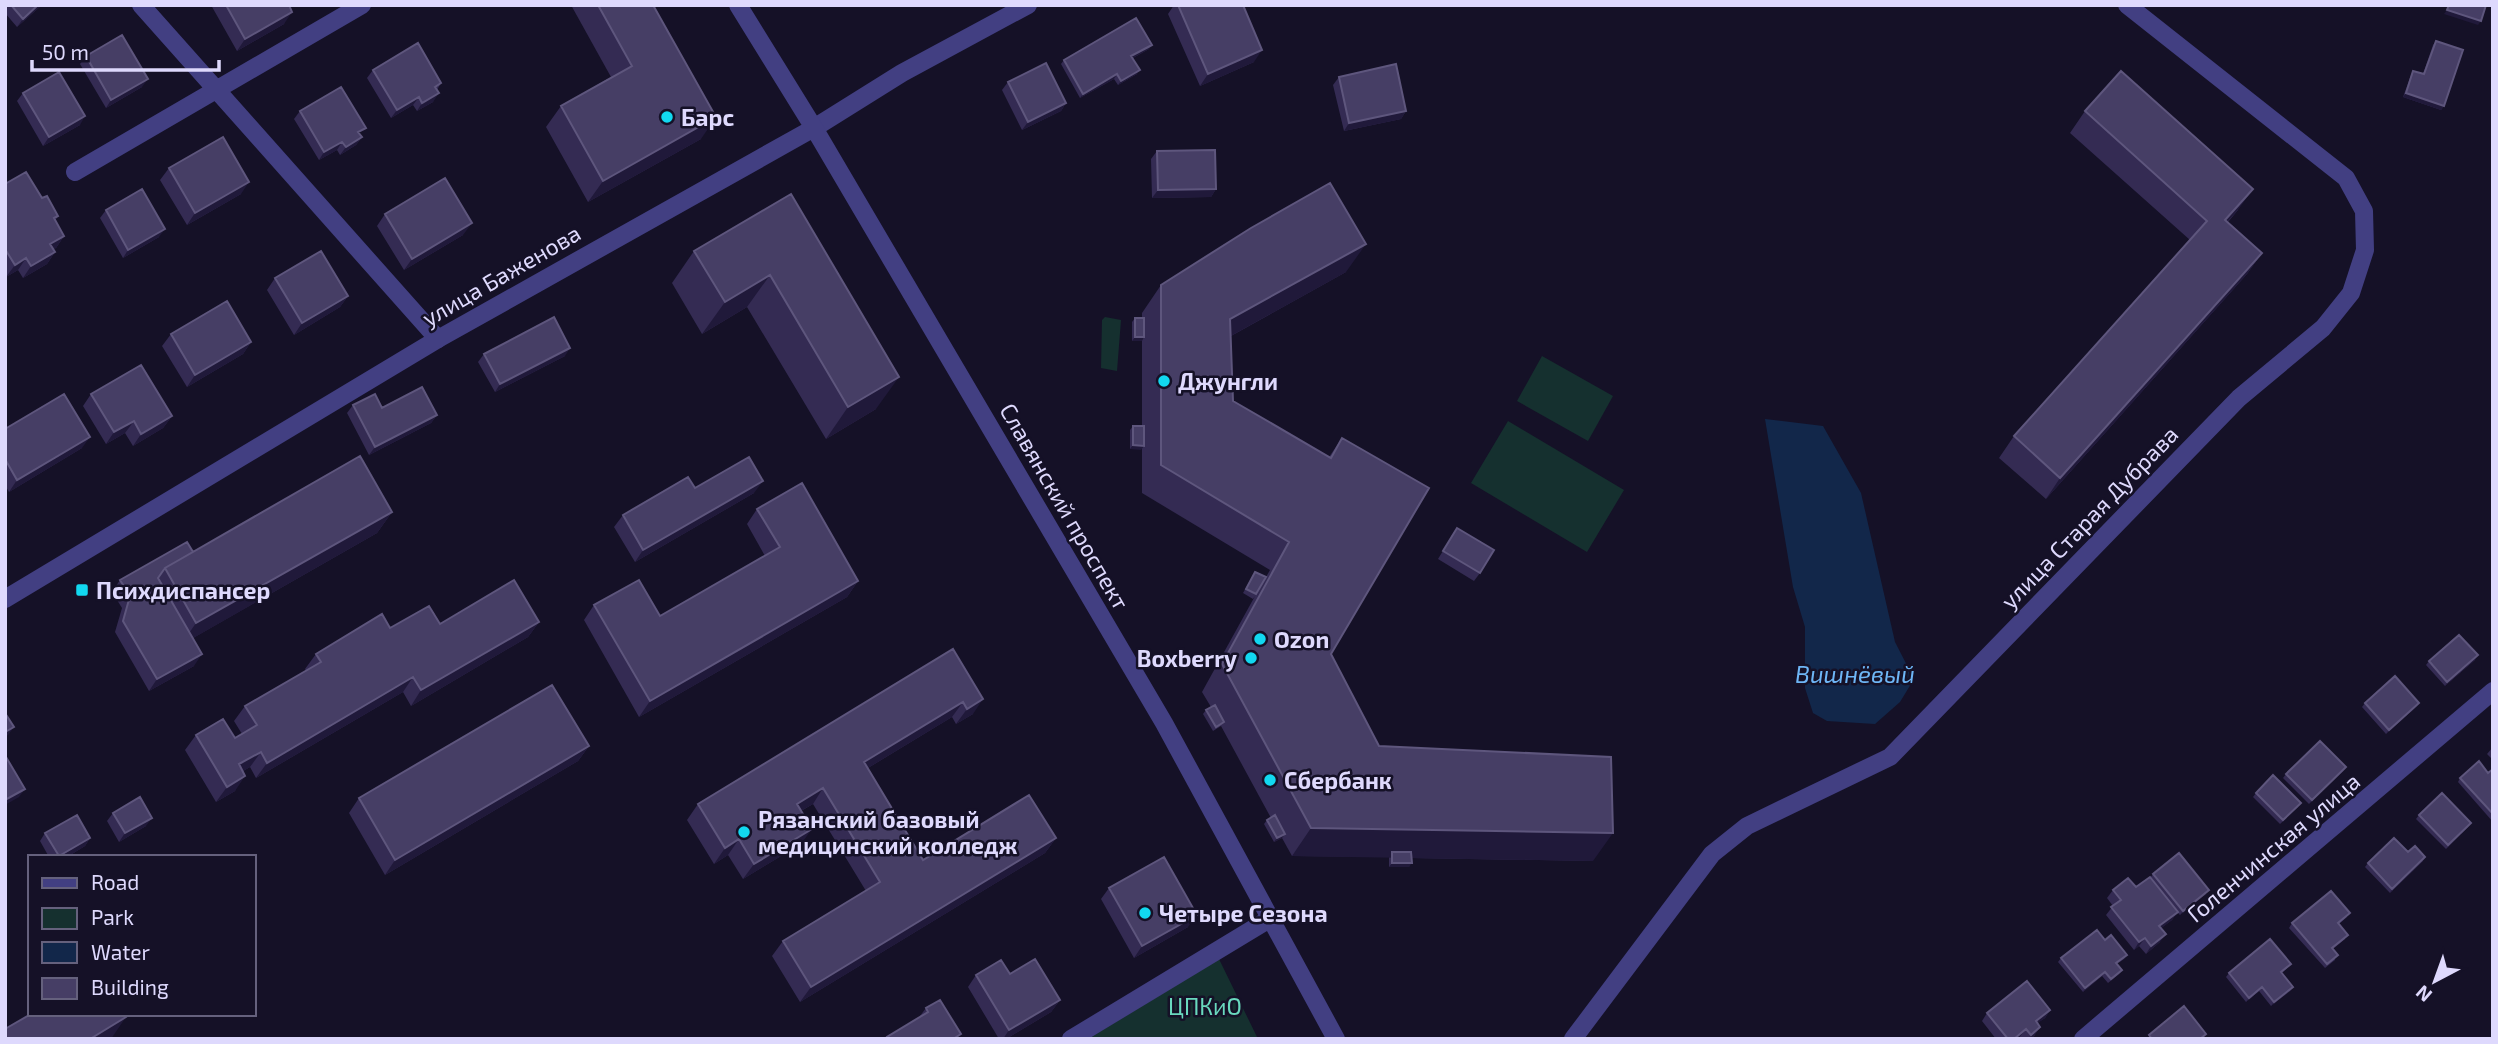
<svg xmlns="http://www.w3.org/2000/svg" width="2498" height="1044" viewBox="0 0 2498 1044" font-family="'Exo 2',sans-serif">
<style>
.green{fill:#15302f}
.water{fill:#12274a}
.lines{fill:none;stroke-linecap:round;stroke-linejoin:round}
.minor{stroke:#423f82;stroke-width:18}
.tertiary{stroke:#423f82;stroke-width:18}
.wall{fill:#342b53}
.shaded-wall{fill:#20193a}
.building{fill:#463e65;stroke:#5e567d;stroke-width:2}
.poi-dot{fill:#12d8f0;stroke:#151127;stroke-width:2.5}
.labels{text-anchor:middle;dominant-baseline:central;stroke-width:5;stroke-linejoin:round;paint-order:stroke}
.poi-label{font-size:23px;font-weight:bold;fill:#ded9fd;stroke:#151127;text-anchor:start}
.street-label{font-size:23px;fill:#ded9fd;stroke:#151127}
.park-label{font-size:23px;fill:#69d9be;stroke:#151127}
.water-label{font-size:24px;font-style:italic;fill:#6eb6f6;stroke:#151127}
</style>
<rect width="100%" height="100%" fill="#151127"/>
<!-- green -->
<path class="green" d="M1105,317l16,3 -4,51 -16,-3 1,-48z
M1542,356l71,40 -25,45 -71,-40z
M1508,421l116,69 -37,62 -116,-69z
M1219,959l39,80h-170z"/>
<!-- water -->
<path class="water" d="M1765,419l58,7 38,67 34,149 19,37 -14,23 -25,22 -48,-3 -14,-8 -8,-25v-61l-12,-40z"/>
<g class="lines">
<!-- minor -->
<path class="minor" d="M141,5l297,334
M814,128l88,-55 126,-68
M75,172l287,-167
M1071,1039l200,-121
M1573,1039l139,-185 35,-28 143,-69 349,-359 84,-70 28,-35 14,-43 -1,-39 -18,-33 -219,-173
M2083,1039l410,-348"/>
<!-- tertiary -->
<path class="tertiary" d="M738,5l76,123 350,595 172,316
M5,599l433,-260 376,-211"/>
</g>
<!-- wall -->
<path class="wall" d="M5,5h37l-25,22 -12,-14z
M211,5h78l-5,19 -47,27z
M571,5h82l48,134 -113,63 -42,-75 15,-21 50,-29z
M1174,5h69l11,57 -54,24 -32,-72z
M2436,41l8,65 -3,4 -38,-13 8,-22 2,-4 10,3 10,-29z
M1149,49l-16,9 4,16 -19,11 -4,-6 -34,19 -19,-34 3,-4z
M86,56l56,31 -36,21 -26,-44z
M373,70l68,13 -4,7 -4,12 -16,9 -4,-6 -22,13 -24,-40z
M1339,77l67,34 -5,8 -57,12 -11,-46z
M1008,82l58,21 -5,8 -39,19 -20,-40z
M23,93l57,32 -37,21 -26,-45z
M300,111l60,24 2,2 -6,8 -16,10 -3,-5 -18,10 -25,-41z
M2085,111l153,99 -10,12 34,31 -15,21 -201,225 -47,-41 15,-22 176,-196 -120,-107z
M1157,151l59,38 -5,8 -59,1 -1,-39z
M169,168l72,26 -54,31 -27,-45z
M5,184l37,14 16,18 -3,5 9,15 -8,12 -3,1 2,3 -8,12 -24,14 -5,-8 -12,7 -1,-2z
M791,194l85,215 -50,30 -79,-132 -45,27 -30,-51 22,-32z
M106,210l53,27 -36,21 -23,-40z
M385,214l78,21 -59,35 -27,-44z
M1346,272l-115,64 2,65 96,56 13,-19 -11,216 48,92 214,115 -181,-3 -3,9h-20v-10l-97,-1 -10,-18 -8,4 -10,-18 3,-4 4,-2 -50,-92 -8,5 -10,-17 3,-4 5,-3 -9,-15 53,-96 -2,3 -10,-6 12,-21 11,5 4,-7 -128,-77v-44h-12v-19l3,-4h9v-85h-10v-19l3,-4h7v-5l19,-28z
M275,278l73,18 -8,11 -46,28 -27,-45z
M171,334l80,8 -8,12 -56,33 -25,-41z
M484,354l81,2 -70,36 -17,-30z
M91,394l81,22 -9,12 -30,18 -8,-13 -19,11 -23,-38z
M353,405l29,3 55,7 -6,8 -62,32 -22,-42z
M5,429l77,19 -73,44 -4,-7z
M695,488l59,5 -119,69 -21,-35 9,-12z
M757,509l101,72 -11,16 -208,120 -55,-97 10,-15 66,11 105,-60 -18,-32z
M392,512l-15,21 -184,105 1,28 -45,25 -34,-59 7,-24 -10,-16 8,-12 73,-28z
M1457,528l23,45 -6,8 -36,-22z
M539,622l-11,15 -117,69 -8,-14 -147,86 -6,-11 -7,4 -8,20 -19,11 -31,-52 11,-15 39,3 7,-4 -8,-13 11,-15 61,-35 -1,-2 11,-15 74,-26 50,-4z
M953,649l20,65 -17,10 -4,-7 -84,51 55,92 133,-22 -11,15 -245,149 -28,-46 11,-15 83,-50 -53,-87 -12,7v33l-58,35 -15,-24 -14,9 -27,-44 11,-16z
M2475,660l-30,26 -19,-21 3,-4z
M2365,703h54l-3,4 -30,27 -24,-27z
M589,746l-11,15 -193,114 -36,-62 10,-15z
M2493,747v13l-6,-6z
M2493,769v53l-35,-40 2,-4 28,-5z
M2343,771l-34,33 -26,-26 3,-4z
M2256,793l42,14 -18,17 -27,-27z
M113,813l33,13 -27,16 -12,-21z
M2419,815l49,12 -22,22 -30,-30z
M45,833l45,5 -5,8 -18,11h-18l-9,-16z
M2408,852l15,9 -33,32 -25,-26 3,-4z
M2153,874l53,20 -26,21 -3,-3 -5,8 -11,8 -1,14 -14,12 -7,-8 -5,4 -28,-35 7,-9 -6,-8 6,-8 23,-3 14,-9z
M1109,888l79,39 -54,31 -33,-59z
M2347,917l-8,7 6,15 -12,10 2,11 -10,8 -36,-40 3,-5z
M2105,940l22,15 -3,4 -7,5 5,6 -3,4 -11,9 -6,-7 -19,16 -25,-30 3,-4z
M2291,964l-9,9 11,14 -3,4 -19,15 -12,-15 -13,11 -20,-25 3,-4z
M1010,974l50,26 -9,12 -45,27h-7l-31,-52 8,-12z
M926,1008l31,31h-71l35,-22 -1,-1z
M2050,1010l-5,8 -8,5 -2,12 -4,4h-9l-1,-2 -3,2h-22l-14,-18 5,-8z"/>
<!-- shaded-wall -->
<path class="shaded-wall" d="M38,5h4l-25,22 6,-8z
M2447,10l34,11 -3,4 -34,-11z
M292,12l-8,12 -47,27 8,-12z
M1152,45l-3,4 -20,11 2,-4z
M1262,50l-8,12 -54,24 8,-12z
M1140,70l-3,4 -19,11 3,-4z
M1117,74l-3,5 -34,19 3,-4z
M148,79l-6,8 -36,21 5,-8z
M439,93l-6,9 -16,9 5,-8z
M2406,93l38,13 -3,4 -38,-13z
M419,97l-6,8 -22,13 6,-8z
M1066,103l-5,8 -39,19 6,-8z
M1406,111l-5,8 -57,12 5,-8z
M85,116l-5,9 -37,21 6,-9z
M716,117l-15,22 -113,63 15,-21z
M362,137l-6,8 -16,10 6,-8z
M342,142l-5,8 -18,10 5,-8z
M249,182l-8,12 -54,31 8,-12z
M1216,189l-5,8 -59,1 6,-8z
M2253,189l-15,21 -28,31 15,-21z
M472,223l-9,12 -59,35 8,-11z
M165,229l-6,8 -36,21 5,-8z
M64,236l-8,12 -14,8 8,-12z
M1366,244l-20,28 -135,75 19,-28z
M55,252l-8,12 -24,14 8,-12z
M2262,253l-15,21 -201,225 14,-21z
M26,258l-8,12 -12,7 9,-12z
M770,275l-23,32 -45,27 23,-32z
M348,296l-8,11 -46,28 8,-12z
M1135,337h9l-2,4h-10z
M251,342l-8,12 -56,33 8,-12z
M570,348l-5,8 -70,36 5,-8z
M899,377l-23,32 -50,30 22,-32z
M437,415l-6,8 -62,32 6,-8z
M172,416l-9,12 -30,18 8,-12z
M134,421l-9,12 -19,11 8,-12z
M90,437l-8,11 -73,44 8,-12z
M1133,445l11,1 -3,4 -11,-1z
M763,481l-9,12 -119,69 8,-12z
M392,512l-15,21 -196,112 15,-22z
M858,581l-11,16 -208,120 11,-16z
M539,622l-11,15 -117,69 10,-16z
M202,654l-8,12 -45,25 8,-12z
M2478,655l-3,5 -30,26 2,-4z
M413,677l-10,15 -147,86 11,-15z
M983,699l-10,15 -17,10 11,-15z
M963,702l-11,15 -99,60 11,-15z
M2419,703l-3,4 -30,27 3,-4z
M14,727l-6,8 -3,2v-5z
M589,746l-11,15 -193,114 10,-15z
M261,752l-11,15 -22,13 11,-16z
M2346,767l-3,4 -34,33 3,-4z
M245,776l-10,15 -19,11 11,-15z
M823,788l-10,16 -27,15 11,-15z
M25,789l-6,8 -14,8v-5z
M152,818l-6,8 -27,16 6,-9z
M1311,828l302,5 -20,28 -301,-5z
M812,829l-11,15 -58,35 11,-15z
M1285,834l-3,4 -8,4 3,-4z
M90,838l-5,8 -18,11h-8z
M1056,838l-11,15 -245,149 11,-15z
M739,839l-11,16 -14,9 11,-16z
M2425,857l-2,4 -33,32 2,-4z
M1392,863h20l-3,4h-20z
M2209,890l-3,4 -26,21 3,-4z
M2178,912l-6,8 -18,14 5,-8z
M1197,915l-9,12 -54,31 8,-12z
M2166,934l-6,8 -14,12 5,-8z
M2145,938l-6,8 -5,4 5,-8z
M2105,972l-3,4 -19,16 2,-4z
M2262,987l-3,4 -13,11 3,-4z
M2293,987l-3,4 -19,15 3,-4z
M1060,1000l-9,12 -45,27h-3l6,-9z
M2050,1010l-5,8 -15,11 6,-8z
M126,1017l-15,22h-21z
M2040,1027l-5,8 -4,4h-3l3,-4z
M2026,1029l-8,10h-4z"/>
<!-- building -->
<path class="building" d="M11,5h27l-15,14z
M226,5h63l3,7 -47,27z
M598,5h55l63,112 -113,64 -42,-75 71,-40z
M1178,5h65l19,45 -54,24z
M2449,5h37l-5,16 -34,-11z
M1136,18l16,27 -21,11 9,14 -19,11 -4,-7 -34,20 -19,-34z
M122,35l26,44 -37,21 -25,-44z
M2436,41l27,9 -19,56 -38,-13 7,-22 11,3z
M418,43l23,40 -6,4 4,6 -17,10 -3,-6 -22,13 -24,-40z
M1046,63l20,40 -38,19 -20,-40z
M1396,64l10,47 -57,12 -10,-46z
M2121,71l132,118 -28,31 37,33 -202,225 -46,-42 193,-215 -122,-110z
M59,72l26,44 -36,21 -26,-44z
M341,87l25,41 -8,4 4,5 -16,10 -4,-5 -18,10 -24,-41z
M223,137l26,45 -54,31 -26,-45z
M1215,150l1,39 -58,1 -1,-39z
M26,172l16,26 5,-2 11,20 -4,2 10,18 -14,8 5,8 -24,14 -5,-8 -11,7 -10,-16v-65z
M445,178l27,45 -60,36 -27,-45z
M1330,183l36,61 -136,75 3,82 98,57 11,-20 87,50 -98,166 48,92 232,11 2,76 -302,-5 -89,-164 67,-122 -128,-77v-180l90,-57z
M142,189l23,40 -37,21 -22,-40z
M791,194l108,183 -51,30 -78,-132 -45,27 -31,-51z
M321,251l27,45 -46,27 -27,-45z
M227,301l24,41 -56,33 -24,-41z
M554,317l16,31 -70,36 -16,-30z
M1135,318h9v19h-9z
M141,365l31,51 -31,18 -7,-13 -20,11 -23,-38z
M422,387l15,28 -62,32 -22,-42 22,-11 7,14z
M64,394l26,43 -73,43 -12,-21v-30z
M1133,426h11v20l-11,-1z
M360,456l32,56 -196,111 -31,-55z
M749,457l14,24 -120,69 -20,-35 65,-38 7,11z
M802,483l56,98 -208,120 -56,-96 45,-25 21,36 120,-69 -23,-38z
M1457,528l37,22 -14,23 -37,-22z
M187,542l6,10 -28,16 -7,10 44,76 -45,25 -34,-58 7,-25 -10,-16z
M1255,572l11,5 -10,17 -10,-5z
M514,580l25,42 -118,68 -8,-13 -146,86 -6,-11 -22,12 6,12 -18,11 -31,-52 27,-16 12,19 22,-13 -12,-19 76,-44 -5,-8 66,-40 8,14 39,-22 11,18z
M2459,635l19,20 -31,27 -18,-21z
M953,649l30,50 -16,10 -4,-7 -99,60 59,98 106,-65 27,43 -245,149 -28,-46 97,-59 -57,-94 -26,16 15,25 -58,35 -15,-25 -14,9 -27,-44z
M2395,676l24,27 -30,27 -24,-27z
M552,685l37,61 -194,114 -36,-62z
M1215,705l9,17 -8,5 -10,-17z
M5,713l9,14 -9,5z
M2320,741l26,26 -34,33 -26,-26z
M6,757l19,32 -20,11v-42z
M2479,761l9,12 5,-4v45l-33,-36z
M2273,775l28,28 -18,17 -27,-27z
M2442,793l29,30 -23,22 -29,-30z
M140,797l12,21 -27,15 -12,-20z
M77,815l13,23 -31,18 -14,-23z
M1275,815l10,19 -8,4 -10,-18z
M2394,838l14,14 7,-6 10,11 -33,32 -24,-26z
M1392,852h19l1,11h-20z
M2179,853l30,37 -26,21 -30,-37z
M1164,857l33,58 -55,31 -33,-58z
M2150,877l28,35 -19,14 7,8 -15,12 -6,-8 -6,4 -28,-35 10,-7 -8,-10 15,-12 8,9z
M2331,891l19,22 -12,10 10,12 -16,13 6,7 -11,9 -35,-41z
M2097,930l8,10 6,-5 16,20 -11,8 6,7 -11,9 -6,-7 -20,16 -24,-30z
M2270,939l21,25 -10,8 12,15 -19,15 -12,-15 -13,11 -20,-25z
M1035,959l25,41 -51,30 -33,-55 25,-15 9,14z
M2027,981l23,29 -14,11 4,6 -9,8 -5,-6 -12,10h-6l-21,-26z
M940,1000l21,34 -8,5h-65l-1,-2 41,-25 -2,-4z
M2184,1006l22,28 -6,5h-48l-3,-4z
M31,1014h93l2,3 -36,22h-85v-10z"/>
<!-- markers -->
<g class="poi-dot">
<circle cx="667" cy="117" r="7"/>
<circle cx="1164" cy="381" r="7"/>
<rect x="75" y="583" width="14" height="14" rx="3.5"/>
<circle cx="1260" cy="639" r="7"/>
<circle cx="1251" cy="658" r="7"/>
<circle cx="1270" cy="780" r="7"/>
<circle cx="744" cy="832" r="7"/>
<circle cx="1145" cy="913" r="7"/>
</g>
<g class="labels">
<!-- poi labels -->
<g class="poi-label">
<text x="681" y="117">Барс</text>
<text x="1178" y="381">Джунгли</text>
<text x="96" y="590">Психдиспансер</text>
<text x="1274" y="639">Ozon</text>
<text x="1237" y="658" text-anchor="end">Boxberry</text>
<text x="1284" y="780">Сбербанк</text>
<text x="758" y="819">Рязанский базовый<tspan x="758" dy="26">медицинский колледж</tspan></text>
<text x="1159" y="913">Четыре Сезона</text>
</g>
<!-- street labels -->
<g class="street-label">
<text transform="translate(501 275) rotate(-30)">улица Баженова</text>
<text transform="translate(1065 506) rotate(60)">Славянский проспект</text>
<text transform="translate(2089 517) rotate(-46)">улица Старая Дубрава</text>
<text transform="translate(2273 847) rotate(-40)">Голенчинская улица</text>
</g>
<!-- park labels -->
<g class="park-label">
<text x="1205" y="1006">ЦПКиО</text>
</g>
<!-- water labels -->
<g class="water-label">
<text x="1855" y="673">Вишнёвый</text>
</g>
</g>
<!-- border -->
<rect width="2498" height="1044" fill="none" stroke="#ded9fd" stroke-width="14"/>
<!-- legend -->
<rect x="28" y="855" width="228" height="161" fill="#151127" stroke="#65617d" stroke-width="2"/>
<rect x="42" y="878" width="35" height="10" fill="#423f82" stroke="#65617d" stroke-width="2"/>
<text x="91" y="890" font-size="21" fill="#ded9fd">Road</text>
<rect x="42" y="908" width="35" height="21" fill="#15302f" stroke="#65617d" stroke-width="2"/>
<text x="91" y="925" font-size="21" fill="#ded9fd">Park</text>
<rect x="42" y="942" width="35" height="21" fill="#12274a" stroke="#65617d" stroke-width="2"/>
<text x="91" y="960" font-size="21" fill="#ded9fd">Water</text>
<rect x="42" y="978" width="35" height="21" fill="#463e65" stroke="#65617d" stroke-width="2"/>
<text x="91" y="995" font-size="21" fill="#ded9fd">Building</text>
<!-- north arrow -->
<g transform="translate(2435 981) rotate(221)" stroke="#151127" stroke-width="5" paint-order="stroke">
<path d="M0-5L12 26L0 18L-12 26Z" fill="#ded9fd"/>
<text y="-10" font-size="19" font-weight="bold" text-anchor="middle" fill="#ded9fd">N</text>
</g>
<!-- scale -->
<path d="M32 60v10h187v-10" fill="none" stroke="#ded9fd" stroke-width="3.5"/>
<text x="42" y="60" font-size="21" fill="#ded9fd" stroke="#151127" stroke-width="5" paint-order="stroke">50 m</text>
</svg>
